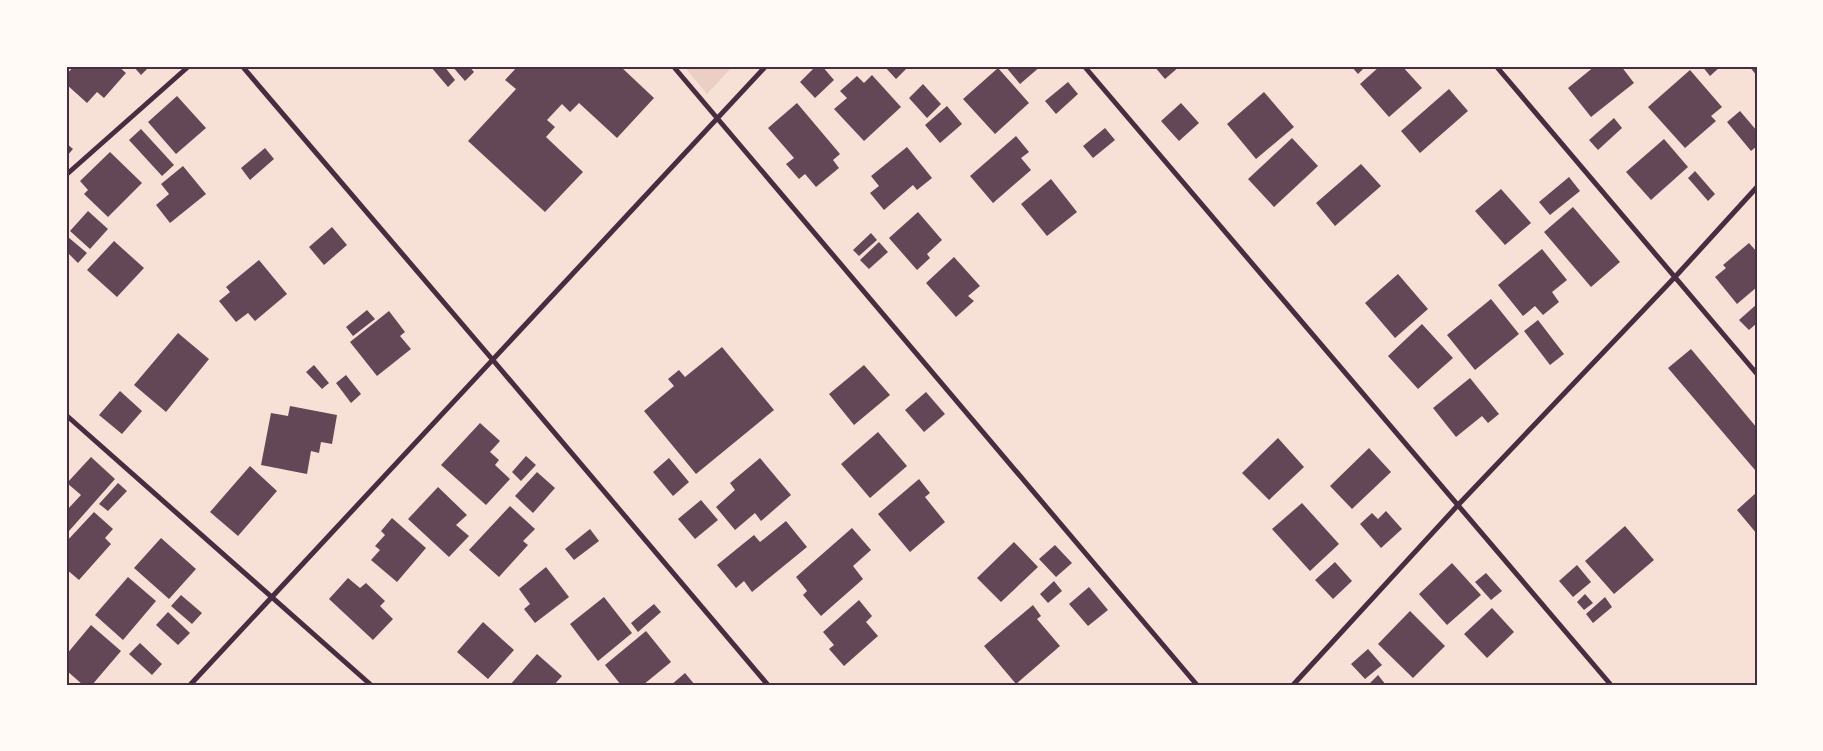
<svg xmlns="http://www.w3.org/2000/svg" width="1823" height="751" viewBox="0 0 1823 751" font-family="'Work Sans',sans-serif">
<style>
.green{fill:#ebcfc5}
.building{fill:#644757}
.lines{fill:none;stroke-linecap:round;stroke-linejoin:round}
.minor{stroke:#4a2c40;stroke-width:5}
.neatline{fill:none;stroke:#4a2c40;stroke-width:2}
</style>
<rect width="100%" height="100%" fill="#f7e1d7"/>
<!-- green -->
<path class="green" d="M684,66h49l-26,28z"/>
<!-- building -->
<path class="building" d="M74,66h44l8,7 -22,25 -7,-6 -10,11 -21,-19v-9z
M133,66h17l-9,9z
M433,66h11l11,14 -7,7 -17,-20z
M452,66h17l5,6 -9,9z
M518,66h102l34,32 -37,40 -38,-35 -9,9 -8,-8 -15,16 8,7 -9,10 37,35 -38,40 -77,-71 48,-52 -11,-9z
M816,66h6l12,14 -19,18 -15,-16z
M884,66h25l-13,13z
M1005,66h36l-21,18z
M1154,66h26l-15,13z
M1351,66h15l-8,8z
M1380,66h22l20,22 -33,29 -29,-33z
M1595,66h26l13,17 -43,34 -23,-29z
M1702,66h17l1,1 -10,9z
M1749,66h8v10z
M998,68l31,35 -34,31 -32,-35z
M1690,70l32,37 -11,9 5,5 -31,27 -37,-41z
M872,75l29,32 -37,34 -30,-32 13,-11 -7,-7 17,-15 7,7z
M1068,82l10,12 -22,20 -11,-13z
M923,84l18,20 -14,14 -18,-20z
M1449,89l19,22 -48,42 -19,-22z
M1264,92l30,35 -38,32 -29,-35z
M177,96l29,32 -30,26 -28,-32z
M797,103l43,51 -7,6 6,8 -23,19 -11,-13 -6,5 -13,-15 8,-6 -26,-30z
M1181,103l18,20 -20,18 -18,-20z
M947,106l15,18 -22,19 -15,-18z
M1740,111l17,20v15l-6,5 -24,-29z
M1614,118l8,10 -24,22 -9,-10z
M1105,128l10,12 -22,18 -10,-12z
M141,129l33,36 -12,11 -33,-36z
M1016,136l13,16 -8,6 10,12 -38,33 -23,-27z
M1292,138l26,28 -44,41 -26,-28z
M1664,139l24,28 -37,33 -25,-28z
M66,143l7,6 -7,8z
M907,147l25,31 -15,12 -4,-5 -29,25 -14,-17 9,-7 -8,-10z
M265,148l9,11 -24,21 -9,-12z
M110,152l32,31 -34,34 -24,-23 4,-4 -8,-9z
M1361,164l20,22 -46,40 -19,-23z
M183,166l23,28 -36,29 -14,-18 13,-11 -8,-10z
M1695,171l20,23 -7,7 -20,-23z
M1569,177l11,14 -30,24 -11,-13z
M1051,179l26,33 -30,24 -26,-32z
M1501,189l30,34 -26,22 -30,-34z
M1573,207l47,55 -29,25 -47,-55z
M88,211l20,18 -18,20 -20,-18z
M918,212l24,28 -15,14 3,4 -13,12 -28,-32z
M332,227l15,18 -23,20 -15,-18z
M871,233l6,7 -18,16 -6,-6z
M68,237l19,16 -9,10 -12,-12v-12z
M114,241l30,27 -27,29 -30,-27z
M879,242l9,10 -19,17 -9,-9z
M1749,243l8,9v35l-20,17 -22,-27 11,-9 -3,-3z
M1542,249l25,31 -15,12 7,10 -16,13 -8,-9 -12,10 -25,-31z
M954,257l26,29 -12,10 6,5 -18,16 -30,-34z
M259,260l28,34 -32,27 -7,-8 -12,9 -17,-21 11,-9 -4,-5z
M1398,274l30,35 -33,29 -30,-35z
M1491,299l28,35 -44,36 -28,-35z
M1757,304v19l-8,7 -10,-10z
M367,310l8,9 -22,17 -7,-9z
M389,311l16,21 -5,4 11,13 -34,27 -27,-34z
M1538,320l26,34 -14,11 -26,-34z
M1422,324l31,34 -35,31 -30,-33z
M178,333l31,26 -43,53 -32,-27z
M722,347l52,63 -78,64 -52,-63 30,-25 -6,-7 11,-9 6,7z
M1691,349l66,79v41l-2,1 -87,-102z
M314,365l15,18 -7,6 -16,-17z
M864,365l26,30 -36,30 -25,-31z
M346,375l15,19 -10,9 -15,-20z
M1470,378l29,36 -11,9 -6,-7 -26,21 -23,-29z
M120,391l22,20 -20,23 -23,-19z
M926,392l19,22 -21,18 -19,-22z
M290,406l47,9 -5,29 -11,-2 -2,11 -8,-2 -4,23 -46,-9 10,-52 17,3z
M480,423l20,18 -10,11 9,8 -4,5 15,14 -24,26 -45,-40z
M878,432l29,34 -37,32 -29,-34z
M1278,438l26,29 -35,33 -27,-27z
M1369,448l22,24 -39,37 -22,-23z
M526,456l10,9 -15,16 -9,-9z
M91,457l24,22 -46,52 -3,-2v-18l15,-16 -14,-12z
M669,458l20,24 -16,14 -20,-24z
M760,458l31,37 -30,26 -6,-8 -20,17 -19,-23 19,-17 -5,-7z
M250,466l27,25 -39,45 -28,-24z
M537,472l18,16 -22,25 -18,-17z
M919,479l11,14 -5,4 20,25 -35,30 -32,-38z
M118,483l9,8 -19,20 -9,-7z
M438,487l29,28 -11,10 13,11 -20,21 -41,-38z
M1757,492v42l-20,-24z
M701,500l17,20 -23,19 -17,-20z
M1302,503l37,41 -29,27 -38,-42z
M510,506l25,23 -12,12 5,4 -29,32 -30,-27z
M1386,511l16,18 -21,19 -21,-24 12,-11 6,6z
M94,512l19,17 -8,9 6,6 -32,36 -13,-11v-27z
M392,518l34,30 -29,34 -26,-22 9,-10 -5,-4 10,-11 -4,-4z
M786,521l21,26 -55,45 -8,-11 -8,7 -19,-23 37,-30 6,7z
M1625,526l29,34 -40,34 -29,-33z
M852,528l19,22 -18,16 10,13 -42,37 -18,-21 4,-4 -11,-14z
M590,529l9,12 -25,19 -9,-11z
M161,538l35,31 -27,30 -35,-31z
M1014,542l24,25 -37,35 -24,-24z
M1055,545l17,18 -16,14 -17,-18z
M1335,562l17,19 -19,18 -18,-19z
M1452,563l29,32 -34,30 -28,-31z
M1577,565l14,17 -18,15 -14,-16z
M546,567l23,30 -34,26 -11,-14 6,-5 -11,-15z
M1486,573l16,18 -11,9 -16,-18z
M128,577l28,24 -33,39 -28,-25z
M348,578l12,10 6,-5 19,18 -5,5 13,13 -20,21 -44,-41z
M1054,581l8,10 -14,12 -8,-9z
M1089,587l19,23 -20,16 -19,-22z
M1585,594l8,9 -9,7 -7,-8z
M181,595l21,18 -10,11 -21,-18z
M604,597l28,36 -34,28 -28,-37z
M1605,597l7,10 -19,16 -7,-9z
M859,600l13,16 -6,6 12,14 -34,30 -15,-17 5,-4 -11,-13z
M654,604l7,8 -23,20 -7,-9z
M1033,605l8,11 -4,3 23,27 -44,38 -32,-38z
M1492,608l22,24 -27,26 -23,-24z
M1410,611l35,35 -32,32 -35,-34z
M168,612l22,21 -12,12 -22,-20z
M483,622l31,28 -26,29 -31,-27z
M91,625l30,26 -29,34h-9l-17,-15v-15z
M646,631l25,31 -28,23h-22l-16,-20z
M140,643l22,21 -10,11 -23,-21z
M1368,649l14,16 -17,14 -14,-15z
M537,654l25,22 -8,9h-44z
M685,673l10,12h-24z
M1378,675l8,10h-18z"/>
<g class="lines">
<!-- minor -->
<path class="minor" d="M242,66l250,293 276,326
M673,66l524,619
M1084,66l527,619
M1496,66l261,308
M66,175l123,-109
M66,415l305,270
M190,685l576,-619
M1293,685l166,-181 216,-227 82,-90"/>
</g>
<!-- border -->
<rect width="1823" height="751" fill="none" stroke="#fffaf5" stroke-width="135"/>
<rect x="68" y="68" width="1688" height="616" class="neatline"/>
</svg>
